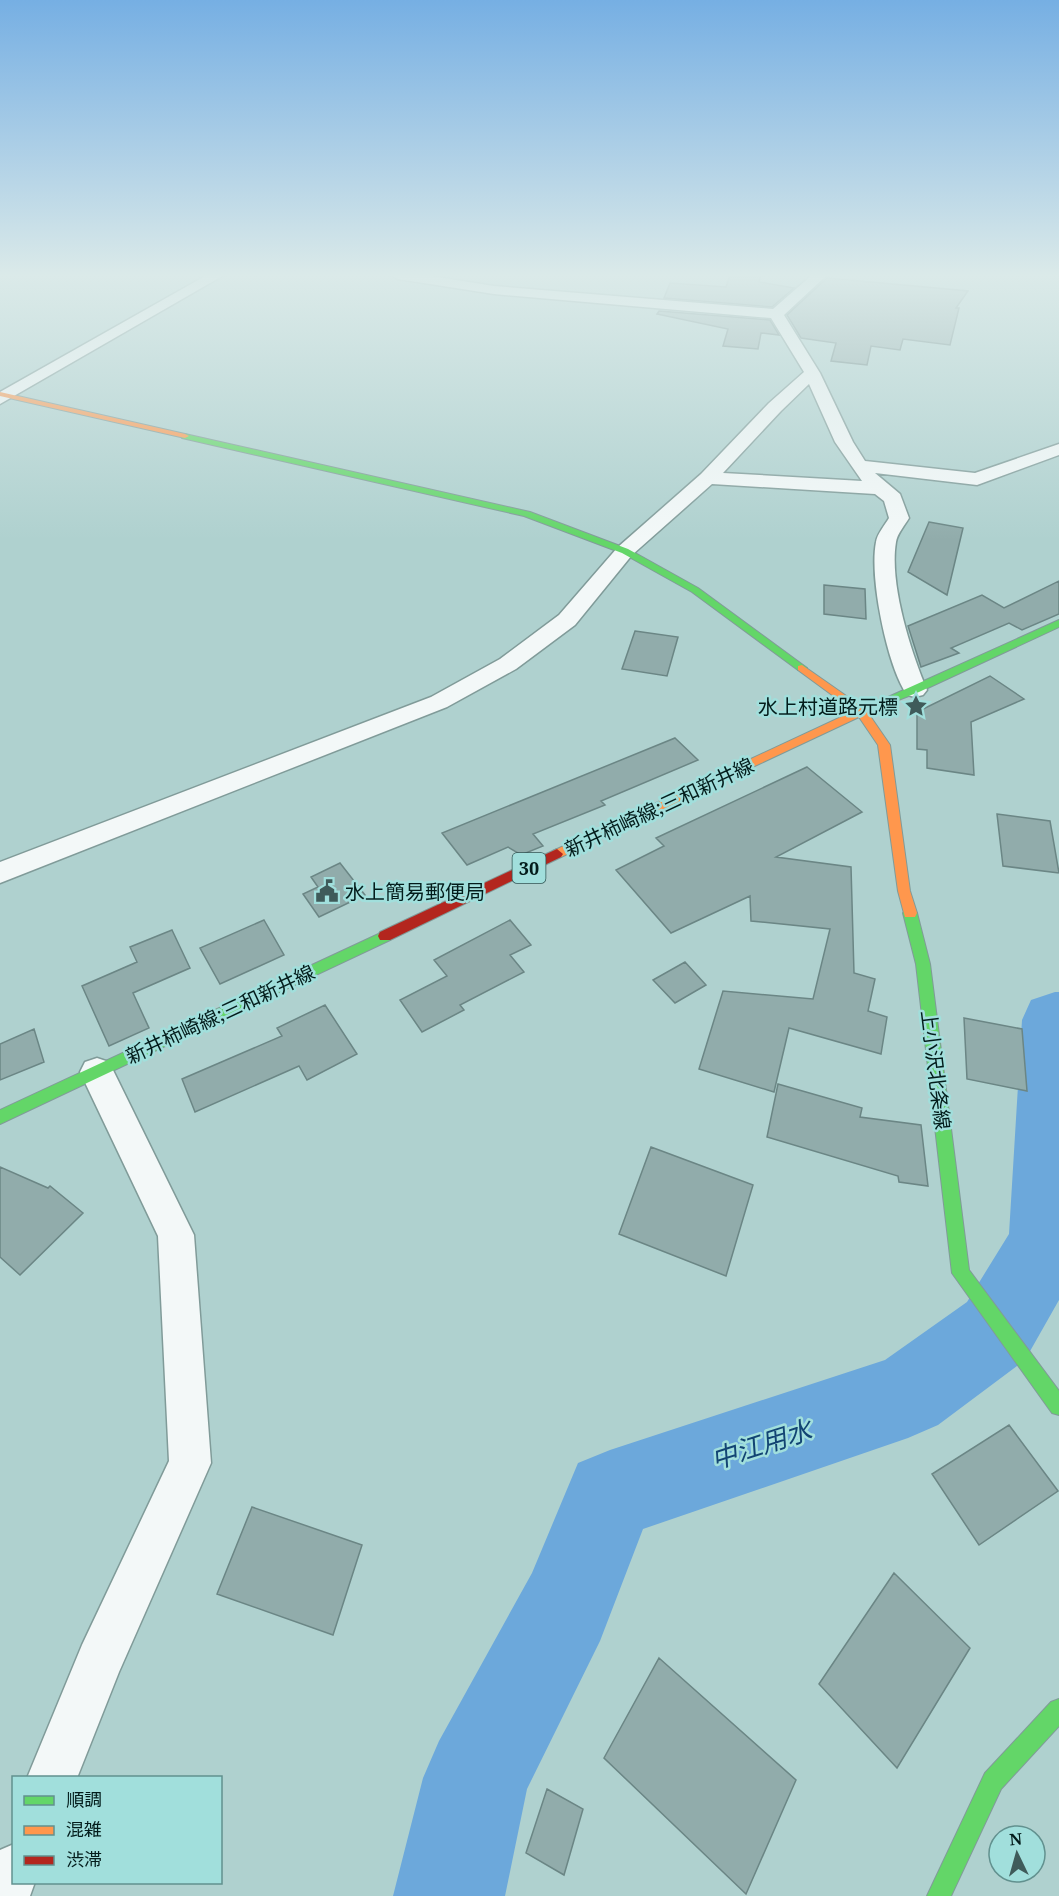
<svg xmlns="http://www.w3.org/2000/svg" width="1059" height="1896" viewBox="0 0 1059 1896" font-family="'Noto Serif','Noto Sans JP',serif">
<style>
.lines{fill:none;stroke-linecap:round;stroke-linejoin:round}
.river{fill:#6ca8db;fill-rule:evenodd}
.building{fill:#91acab;stroke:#6b8685;stroke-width:1.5}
.street-casing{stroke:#809b99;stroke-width:3}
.fast-casing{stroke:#809b99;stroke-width:2}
.slow-casing{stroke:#809b99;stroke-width:2}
.jam-casing{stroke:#809b99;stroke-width:2}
.street{fill:#f3f8f8;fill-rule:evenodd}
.fast{fill:#63d668;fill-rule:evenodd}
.slow{fill:#ff974d;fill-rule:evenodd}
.jam{fill:#b3261e;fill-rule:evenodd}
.labels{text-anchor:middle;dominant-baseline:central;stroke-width:5;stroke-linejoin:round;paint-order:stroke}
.shield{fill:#a1dfdc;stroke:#325655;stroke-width:1.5}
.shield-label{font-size:18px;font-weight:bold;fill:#031c1b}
.poi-label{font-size:20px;fill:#031c1b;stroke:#a1dfdc;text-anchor:end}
.street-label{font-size:20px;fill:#031c1b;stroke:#a1dfdc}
.near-water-label{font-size:26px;font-style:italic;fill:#124473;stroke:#a1dfdc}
</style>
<rect width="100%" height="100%" fill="#afd1cf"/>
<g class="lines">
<!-- river -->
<path class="river" d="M1055,992h4v308l-34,60 -87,65 -30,13 -265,91 -43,112 -73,148 -22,107h-112l30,-118 16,-37 93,-168 46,-110 32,-13 275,-90 82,-58 42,-68 13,-214 9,-20z"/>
</g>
<!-- building -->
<path class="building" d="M730,275h31l-2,7 35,6 -22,19 -108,-9 6,-15 56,4z
M827,278l141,13 -12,17h3l-9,37 -47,-6 -3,11 -29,-4 -4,19 -36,-4 5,-18 -35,-5 -14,-23z
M659,311l111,9 9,15 -18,-2 -3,16 -35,-3 5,-17 -71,-15z
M929,522l34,6 -16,67 -39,-23z
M1059,581v33l-37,16 -13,-7 -58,25 8,5 -38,14 -13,-41 74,-31 22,13z
M824,585l41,4 1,30 -42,-5z
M635,631l43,6 -11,39 -45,-7z
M990,676l34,23 -53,23 3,53 -47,-7v-18l-10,-1v-37z
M675,738l23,22 -97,41 4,4 -72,29 10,12 -22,9 -13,-8 -41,18 -25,-32z
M807,767l55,45 -86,45 75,10 3,106 21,6 -7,32 19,6 -6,37 -92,-26 -15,64 -75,-23 24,-78 90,8 17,-70 -79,-8 -1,-25 -79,37 -55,-63 48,-24 -8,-8z
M997,814l53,7 9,52 -56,-7z
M340,863l25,32 -46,22 -16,-23 15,-7 -7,-10z
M264,920l20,35 -64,29 -20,-36z
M510,920l21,25 -21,10 14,17 -64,33 4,5 -42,22 -22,-32 47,-24 -13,-16z
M172,930l18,38 -57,25 16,35 -40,18 -27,-60 55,-24 -7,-15z
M685,962l21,23 -31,18 -22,-23z
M325,1005l32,49 -50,26 -8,-14 -104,46 -13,-33 100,-43 -5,-8z
M964,1018l58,11 5,62 -60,-12z
M34,1029l10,33 -44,18v-36z
M778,1084l84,24 -2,9 61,8 7,61 -29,-4 -1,-6 -131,-39z
M651,1147l102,38 -27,91 -107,-42z
M0,1167l48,21 2,-2 33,27 -63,62 -20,-18z
M1009,1425l49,66 -79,54 -47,-71z
M252,1507l110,38 -29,90 -116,-41z
M894,1573l76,75 -73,120 -78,-84z
M659,1658l137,122 -50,114 -142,-136z
M547,1789l36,20 -19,66 -38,-22z"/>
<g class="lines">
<!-- street casing -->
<g class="street-casing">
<path id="street" d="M207,275h17l-224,129v-12z
M391,275h33l70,11 279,23 39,-34h15l-43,40 36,58 33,69 12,19 110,12 84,-29v11l-82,30 -102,-12 25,21 9,24c-4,7 -12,16 -13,24 -7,42 15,110 31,148l-4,5 -8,2 -8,-2c-20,-29 -38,-118 -31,-153 1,-8 9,-17 13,-24l-5,-17 -9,-7 -163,-10 -80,71 -57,70 -59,44 -69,38 -447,176v-21l431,-165 69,-38 59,-44 59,-68 83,-73 68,-71 35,-31 -33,-54 -277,-24 -96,-15zM809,384l26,58 27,39 -139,-8 58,-62z
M97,1058l12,4 85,173 17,228 -92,209 -42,106h-50l55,-133 87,-184 -11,-225 -78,-164 5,-10z
M14,1844v38h21l-5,14h-30v-46z"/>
</g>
<!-- fast casing -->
<g class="fast-casing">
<path id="fast" d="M185,434l345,78 98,37 70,39 109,80 -1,2h-8l-106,-78 -70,-39 -98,-37 -342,-78v-4z
M1059,620v7l-140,65 -44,17h-8l-1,-2z
M910,908l7,5 13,51 39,306 90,121v24l-7,-2 -100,-140 -36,-309 -13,-51z
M385,931l5,1 2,4 -2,4 -390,184v-14z
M1059,1699v27l-58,63 -50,107h-24l58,-123 66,-71z"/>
</g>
<!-- slow casing -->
<g class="slow-casing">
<path id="slow" d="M0,392l185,42 4,2 -4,2 -185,-42z
M802,665l60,42 9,-3 5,3 -8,6 22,32 20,146 7,22 -2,4h-10l-7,-26 -20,-146 -19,-28 -298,140h-8l-2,-3 2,-3 301,-140 -56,-41v-4z"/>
</g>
<!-- jam casing -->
<g class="jam-casing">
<path id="jam" d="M557,849l6,5 -2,3 -171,83h-10l-2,-4 2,-4z"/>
</g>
<!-- street -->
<use href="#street" class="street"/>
<!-- fast -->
<use href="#fast" class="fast"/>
<!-- slow -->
<use href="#slow" class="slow"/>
<!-- jam -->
<use href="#jam" class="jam"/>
</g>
<!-- sky -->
<linearGradient id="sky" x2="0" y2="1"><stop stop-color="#76afe3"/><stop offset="0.51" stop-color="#dbeae9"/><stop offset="1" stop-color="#dbeae9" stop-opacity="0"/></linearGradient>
<rect width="1059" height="540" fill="url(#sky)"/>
<!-- icons -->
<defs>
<g id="sight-bare" transform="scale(1.8)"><path d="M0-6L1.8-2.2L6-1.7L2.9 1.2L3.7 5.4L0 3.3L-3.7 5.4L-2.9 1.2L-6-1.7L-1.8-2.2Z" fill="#3f5b5a" stroke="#a1dfdc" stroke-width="2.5" paint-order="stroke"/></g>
<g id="civic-bare" transform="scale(1.8)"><path d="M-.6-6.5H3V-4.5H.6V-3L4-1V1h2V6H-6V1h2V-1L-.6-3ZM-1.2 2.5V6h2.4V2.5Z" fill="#3f5b5a" stroke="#a1dfdc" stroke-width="2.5" paint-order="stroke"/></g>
</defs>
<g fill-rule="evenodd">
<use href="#sight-bare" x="916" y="706"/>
<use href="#civic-bare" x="327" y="891"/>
</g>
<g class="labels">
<!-- shield labels -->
<rect class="shield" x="512.5" y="853" width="33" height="30" rx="4.5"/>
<g class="shield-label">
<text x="529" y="868">30</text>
</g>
<!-- poi labels -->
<g class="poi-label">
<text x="898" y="706">水上村道路元標</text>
<text x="345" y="891" text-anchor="start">水上簡易郵便局</text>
</g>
<!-- street labels -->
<g class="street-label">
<text transform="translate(659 807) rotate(-25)">新井柿崎線;三和新井線</text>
<text transform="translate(220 1014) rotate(-25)">新井柿崎線;三和新井線</text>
<text transform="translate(936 1070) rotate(83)">上小沢北条線</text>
</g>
<!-- near-water labels -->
<g class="near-water-label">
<text transform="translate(761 1444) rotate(-18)">中江用水</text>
</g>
</g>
<!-- legend -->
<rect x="12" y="1776" width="210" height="108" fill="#a1dfdc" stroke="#62918f" stroke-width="1.5"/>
<rect x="24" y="1796" width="30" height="9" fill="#63d668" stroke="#62918f" stroke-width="1.5"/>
<text x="66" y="1806" font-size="18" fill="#031c1b">順調</text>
<rect x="24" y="1826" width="30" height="9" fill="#ff974d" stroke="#62918f" stroke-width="1.5"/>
<text x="66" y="1836" font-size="18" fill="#031c1b">混雑</text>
<rect x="24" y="1856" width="30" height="9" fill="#b3261e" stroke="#62918f" stroke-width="1.5"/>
<text x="66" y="1866" font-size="18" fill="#031c1b">渋滞</text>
<!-- north arrow -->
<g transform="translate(1017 1854) rotate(355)"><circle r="28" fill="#a1dfdc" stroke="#62918f" stroke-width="1.5"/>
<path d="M0-4.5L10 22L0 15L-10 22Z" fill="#3f5b5a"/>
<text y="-9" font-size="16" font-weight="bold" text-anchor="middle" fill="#031c1b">N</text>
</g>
</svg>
